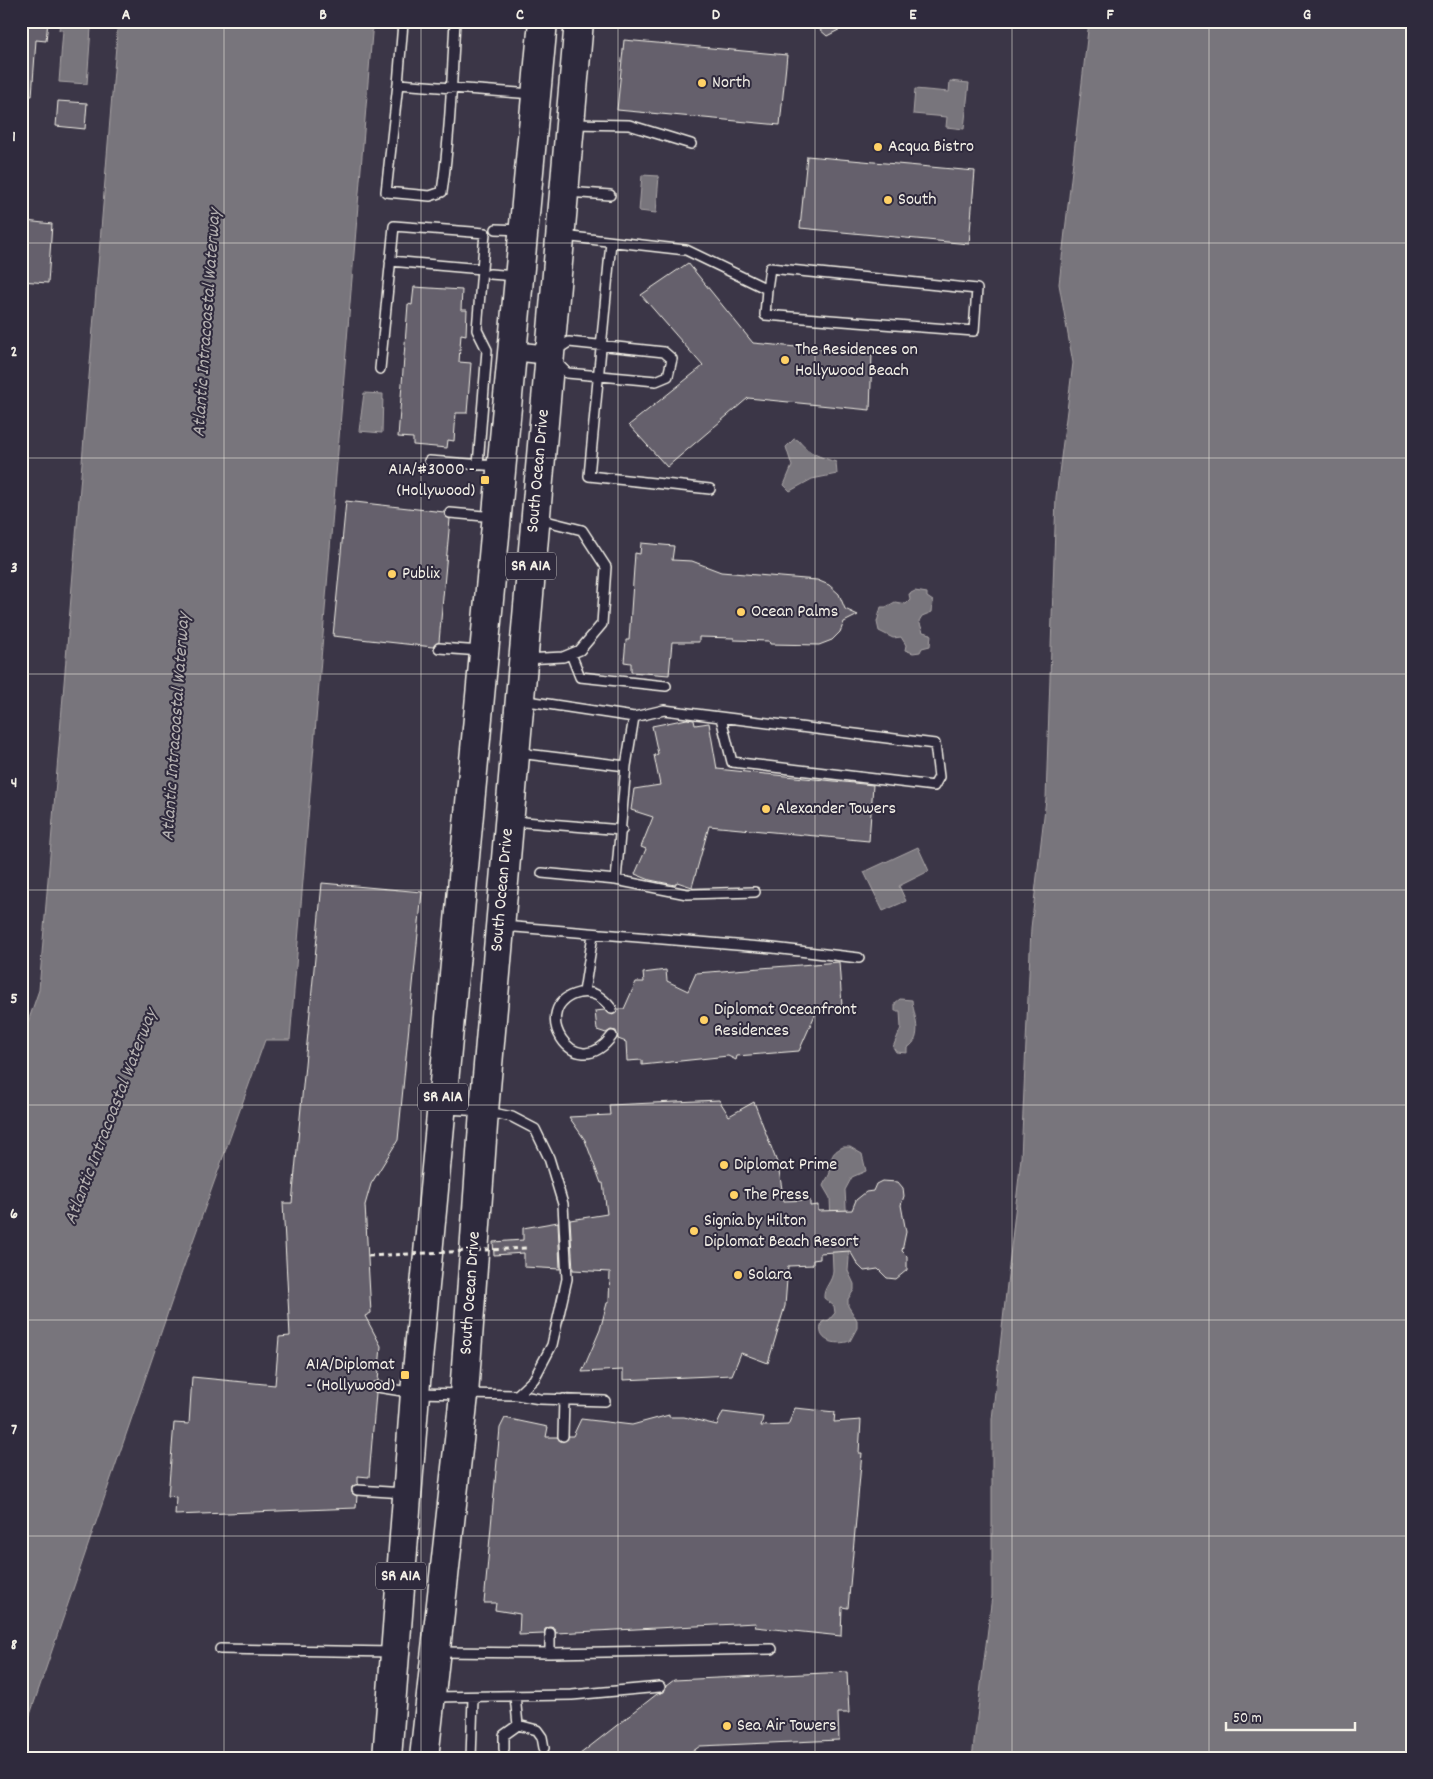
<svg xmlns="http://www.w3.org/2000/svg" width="1433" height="1779" viewBox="0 0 1433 1779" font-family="Dekko,sans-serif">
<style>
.water{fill:#78747b;stroke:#aaa6a7}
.building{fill:#65616c;stroke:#f4f1e8}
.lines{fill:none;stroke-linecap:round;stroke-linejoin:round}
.service-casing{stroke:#f4f1e8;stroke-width:12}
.minor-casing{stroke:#f4f1e8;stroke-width:21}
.primary-casing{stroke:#f4f1e8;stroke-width:31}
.service{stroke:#2f2a3d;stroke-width:9}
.minor{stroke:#2f2a3d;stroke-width:18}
.primary{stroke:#2f2a3d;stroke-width:28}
.path-bridge{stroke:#f4f1e8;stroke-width:3;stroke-dasharray:5 4;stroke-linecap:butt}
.grid{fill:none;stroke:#f4f1e8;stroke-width:1;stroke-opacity:0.55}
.poi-dot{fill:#ffd166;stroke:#2f2a3d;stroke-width:2}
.labels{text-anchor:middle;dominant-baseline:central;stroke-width:4;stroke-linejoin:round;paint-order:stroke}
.shield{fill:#2f2a3d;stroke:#b9b5b5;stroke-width:1}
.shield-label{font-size:16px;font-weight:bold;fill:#f4f1e8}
.poi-label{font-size:18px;fill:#f4f1e8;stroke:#2f2a3d;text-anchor:start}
.street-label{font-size:18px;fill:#f4f1e8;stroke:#2f2a3d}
.water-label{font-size:19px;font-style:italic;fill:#b6b2b2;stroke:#2f2a3d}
.neatline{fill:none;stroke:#f4f1e8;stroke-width:2}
.grid-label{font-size:16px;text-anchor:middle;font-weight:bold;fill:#f4f1e8}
</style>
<rect width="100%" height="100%" fill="#3b3647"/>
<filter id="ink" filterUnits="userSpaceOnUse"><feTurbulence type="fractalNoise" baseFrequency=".02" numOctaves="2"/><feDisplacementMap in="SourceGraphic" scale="10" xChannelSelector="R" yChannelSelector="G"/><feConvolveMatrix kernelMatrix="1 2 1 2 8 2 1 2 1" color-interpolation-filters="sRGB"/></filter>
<g filter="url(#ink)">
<!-- water -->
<path class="water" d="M118,21h255l-83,1019h-25l-86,240 -158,461v-699l18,-52z
M1089,21h323v1737h-440l20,-162v-177l29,-261 10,-230 15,-129 10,-302 17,-134 -14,-79z
M60,22l8,1v3l23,2 -4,56 -28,-2 4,-52h-4z
M950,81l19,2 -5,46 -18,-2 1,-10 -34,-3 2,-25 34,3z
M642,175l17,1 -3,37 -17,-2z
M364,393l19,1 -1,39 -23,-2z
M794,439l4,1c11,14 22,17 38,22l1,12 -25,5 -22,12 -6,-6 8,-19 -6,-19z
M915,591l12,2v4l6,4 -1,11 -10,4 -3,5 4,11 8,2 -1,12 -8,2 -2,4 -7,1 -8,-3 1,-5 -5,-8 -8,1 -14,-7 -2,-9 4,-15h5l9,-5 11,2 4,-4 -1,-6z
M21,789h6l-4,55h-2z
M918,847l11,24 -30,15 7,15 -23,10 -19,-39z
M900,999l12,1c1,14 13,38 -5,48v5l-11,-1 -3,-5 8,-19 -1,-17h-5v-8z
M843,1147h7l12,7 4,17 -14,6 -7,13 4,68 -1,13 6,13v6l-6,9v7l9,14v8l-7,13c-15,5 -35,0 -28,-19l7,-2 6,-7 -1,-7 -10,-8c-1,-11 9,-16 9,-28l-3,-72 -7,-12c2,-6 7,-10 7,-15 1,-12 0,-18 13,-24z"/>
<!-- building -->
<path class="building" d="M21,21h27l-2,20 -10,-1 -4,56h-11z
M810,21h46l-29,15z
M624,40l163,15 -7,70 -163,-15z
M58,101l29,2 -2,26 -29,-3z
M807,156l168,15 -6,73 -169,-16z
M26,221l26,3 -4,59 -27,-2v-54h4z
M688,263l65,80 119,11 -2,56 -122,-12 -81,69 -38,-42 74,-59 -62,-71z
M414,287l48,3 -1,20h6l-1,25 -5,-1 -2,28 12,1 -4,50h-11l-2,28 -6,-1 -1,8 -34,-3v-7l-15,-1 10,-133 4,1z
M346,501l98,11 1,4 5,3 -11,123 -6,5 -100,-11z
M641,543l33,3 -2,14 20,1 29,11 96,8 12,5 10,9 6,15 13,6 -14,7 -4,10 -8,8 -13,5 -49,-1 -1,-3 -35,-1v-2l-35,-1v5h-27l-3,33 -38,-3v-9l-7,-1 2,-22h3l6,-87 5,1z
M687,719l7,1 1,5 14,-2 8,46 156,16 -4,56 -160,-15 -17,61 -15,-5 -2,3 -25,-5 -15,-6 11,-25 -5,-2 12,-30 -22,-7 3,-21 26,-4 -6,-30 4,-1 -6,-28z
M322,883l100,9 -24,248 -27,44 -6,21 6,108 -6,3 16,30 -3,35 -6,2 -1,4 5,6 -7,84 -11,-1v8l-6,3v6l5,3 -1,12 -181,7 1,-18 -8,-1 6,-73 15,1 3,-47 83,8 4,-48 11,-1 -7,-133h9z
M839,962l3,44 -24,2 -19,43 -62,5 -1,4 -8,-4 -86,9v-5l-15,1 -1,-19 -8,-3 -2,-8 -5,-1 -5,3 -9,-3 -2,-19 10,-1 8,5 5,-6h6l12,-27h8l-1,-9 23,-3 1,11 21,10 8,-18z
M719,1100l10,16 25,-14 24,63 6,36 26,-1v6l8,-1v6l34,-1 4,-10 10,-8 7,-1 3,-7 6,-3 16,1 5,6 1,8 -3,9 5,27 -4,19 5,5v14l-11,9 -9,-1 -9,-9 -14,2 -6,-6 -8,-14 -30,2v6l-7,1v5l-25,1 -3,40 -17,57 -27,-10 -9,22 -109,5v-10l-41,2 18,-42 7,-27 2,-1 1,-30 -37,-2 -3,-50 37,-6 -4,-31h-2l-16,-43 -16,-23 41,-2 -1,-10z
M558,1222l2,47 -36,-2v-14l-30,2 -1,-13 30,-2v-12z
M795,1408l40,4 -1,10 27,-2 -2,33h3l-14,155 -6,-1 -1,29 -86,-9 1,-4 -200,10 -2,-5 -4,-1 -5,2 -1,5 -25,1 1,-21 -25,-4 1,-7h-12l16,-175 5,-10 43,9 -2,10h11l6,5 6,-6h4l8,-17 51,6 37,-10v2h15l33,8 6,-13 40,5 -2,9 27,-1z
M847,1672l2,41h-11l1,27 -139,6 -16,12h-109l82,-64 7,-2 2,-6 8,-6z"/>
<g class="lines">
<!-- service casing -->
<g class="service-casing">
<path id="service" d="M455,21c-3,57 -5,115 -13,171l-12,4 -44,-4 12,-108 135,10
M398,84l5,-61
M573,124l56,1 62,19
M567,192l43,3
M496,229l24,1
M563,236l123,14 81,39 -2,26 209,16 3,-42 -207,-21 -3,21
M611,242l-22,234 121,13
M490,274l27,2
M569,342l95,10 8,7 -4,17 -12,5 -89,-8 -18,-18z
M380,369l14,-143 91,7 -3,36 -92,-8
M429,461l70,5
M478,465l9,-115 -10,-20 5,-61
M450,513l45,4
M439,648l42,3
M571,654l9,23 86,9
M525,659l38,-2 17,-7 22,-26 4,-57 -24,-37 -44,-11
M521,700l113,17 -8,49
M634,717l30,-7 271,34 4,33 -5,9 -202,-24 -11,-44
M518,753l108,13 -10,114 71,14 68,-2
M512,821l110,9
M542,873l74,7
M503,926l270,22 86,10
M584,992l9,-57
M612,1009c-9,-11 -18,-19 -33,-16 -53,12 -5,95 33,43
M377,1387l38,6 102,2 17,-16 18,-34 15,-66 -4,-75 -14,-46 -14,-29 -23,-12 -28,-6 -39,-2
M517,1395l23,4 65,2
M563,1436l1,-37
M357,1490l48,3
M550,1633v20
M220,1649l172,3
M439,1652l111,1 222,-4
M433,1697l139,-2 88,-8
M518,1725l19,5 5,7 2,11
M504,1749v-14l14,-10 -3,-29
M471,1758l2,-60"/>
</g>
<!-- minor casing -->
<g class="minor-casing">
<path id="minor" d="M513,351l36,4"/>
</g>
<!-- primary casing -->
<g class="primary-casing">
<path id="primary" d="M387,1758l28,-365 128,-1372
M424,1758l40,-363 20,-284 95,-1090"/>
</g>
<!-- service -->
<use href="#service" class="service"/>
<!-- minor -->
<use href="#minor" class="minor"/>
<!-- primary -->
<use href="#primary" class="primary"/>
<!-- path-bridge -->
<path class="path-bridge" d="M368,1256l159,-8"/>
</g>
</g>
<!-- grid -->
<path class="grid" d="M224,21v1737M421,21v1737M618,21v1737M815,21v1737M1012,21v1737M1209,21v1737M21,243h1391M21,458h1391M21,674h1391M21,890h1391M21,1105h1391M21,1320h1391M21,1536h1391"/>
<!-- markers -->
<g class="poi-dot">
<circle cx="702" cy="83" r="5"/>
<circle cx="878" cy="147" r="5"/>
<circle cx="888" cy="200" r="5"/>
<circle cx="785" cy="360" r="5"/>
<rect x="480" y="475" width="10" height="10" rx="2.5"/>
<circle cx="392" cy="574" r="5"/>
<circle cx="741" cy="612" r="5"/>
<circle cx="766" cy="809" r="5"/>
<circle cx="704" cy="1020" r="5"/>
<circle cx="724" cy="1165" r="5"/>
<circle cx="734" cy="1195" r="5"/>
<circle cx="694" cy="1231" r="5"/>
<circle cx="738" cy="1275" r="5"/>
<rect x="400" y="1370" width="10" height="10" rx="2.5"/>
<circle cx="727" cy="1726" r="5"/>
</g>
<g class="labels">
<!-- shield labels -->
<g class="shield">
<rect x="506" y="552.5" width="50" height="27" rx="4"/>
<rect x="418" y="1083.5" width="50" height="27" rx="4"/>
<rect x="376" y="1562.5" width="50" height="27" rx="4"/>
</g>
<g class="shield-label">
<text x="531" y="566">SR A1A</text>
<text x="443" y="1097">SR A1A</text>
<text x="401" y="1576">SR A1A</text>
</g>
<!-- poi labels -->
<g class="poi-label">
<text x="712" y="83">North</text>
<text x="888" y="147">Acqua Bistro</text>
<text x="898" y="200">South</text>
<text x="795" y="350">The Residences on<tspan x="795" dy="21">Hollywood Beach</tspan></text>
<text x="475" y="470" text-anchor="end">A1A/#3000 -<tspan x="475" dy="21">(Hollywood)</tspan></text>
<text x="402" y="574">Publix</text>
<text x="751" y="612">Ocean Palms</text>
<text x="776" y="809">Alexander Towers</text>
<text x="714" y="1010">Diplomat Oceanfront<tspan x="714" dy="21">Residences</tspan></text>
<text x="734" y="1165">Diplomat Prime</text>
<text x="744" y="1195">The Press</text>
<text x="704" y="1221">Signia by Hilton<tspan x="704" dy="21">Diplomat Beach Resort</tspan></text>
<text x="748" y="1275">Solara</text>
<text x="395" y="1365" text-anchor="end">A1A/Diplomat<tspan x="395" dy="21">- (Hollywood)</tspan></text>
<text x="737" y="1726">Sea Air Towers</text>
</g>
<!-- street labels -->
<g class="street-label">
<text transform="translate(539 471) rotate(-85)">South Ocean Drive</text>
<text transform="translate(503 890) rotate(-85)">South Ocean Drive</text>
<text transform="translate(471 1293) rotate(-86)">South Ocean Drive</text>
</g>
<!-- water labels -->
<g class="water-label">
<text transform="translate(208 323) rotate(-86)">Atlantic Intracoastal Waterway</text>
<text transform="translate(177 727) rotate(-86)">Atlantic Intracoastal Waterway</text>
<text transform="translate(112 1117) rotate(-69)">Atlantic Intracoastal Waterway</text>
</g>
</g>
<!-- margin -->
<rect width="1433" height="1779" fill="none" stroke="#2f2a3d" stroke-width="55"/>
<!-- scale -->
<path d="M1226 1722v8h129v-8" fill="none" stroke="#f4f1e8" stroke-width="2.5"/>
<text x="1233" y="1722" font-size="15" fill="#f4f1e8" stroke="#2f2a3d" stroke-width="4" paint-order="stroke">50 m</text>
<rect x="28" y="28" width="1378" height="1724" class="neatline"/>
<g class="grid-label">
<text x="126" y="19">A</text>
<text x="323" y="19">B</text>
<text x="520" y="19">C</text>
<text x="716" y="19">D</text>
<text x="913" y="19">E</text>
<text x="1110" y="19">F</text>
<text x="1307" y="19">G</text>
<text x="14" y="141">1</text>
<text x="14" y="356">2</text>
<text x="14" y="572">3</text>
<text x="14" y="787">4</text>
<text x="14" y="1003">5</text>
<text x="14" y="1218">6</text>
<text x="14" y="1434">7</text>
<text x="14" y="1649">8</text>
</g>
</svg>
